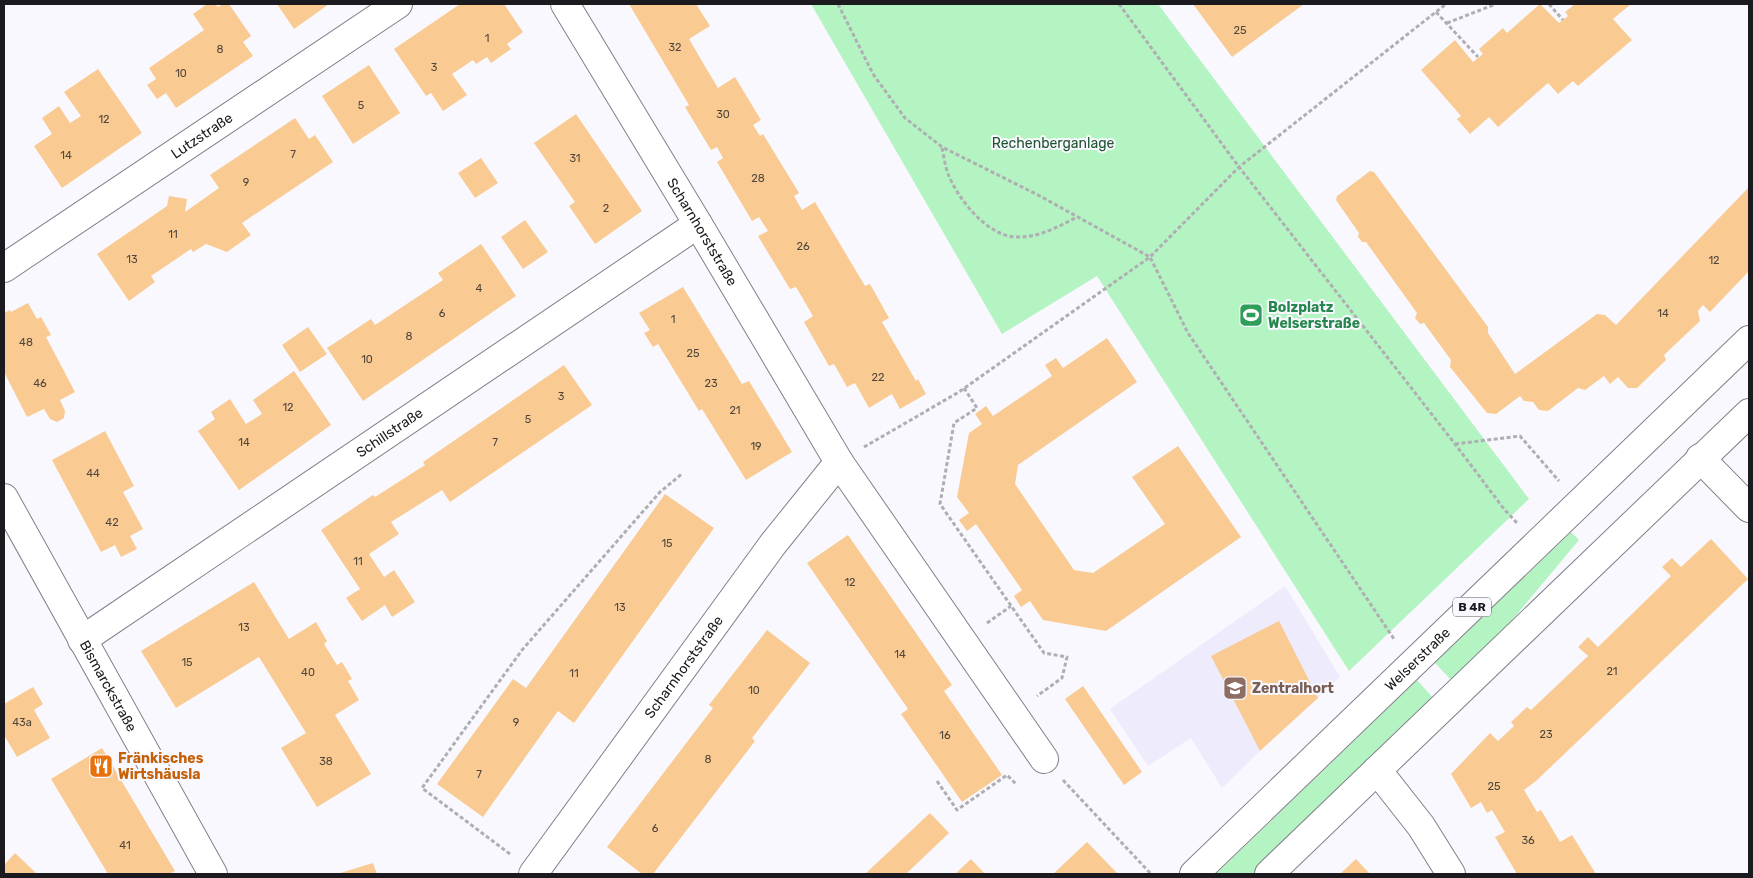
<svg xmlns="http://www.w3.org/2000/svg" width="1753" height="878" viewBox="0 0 1753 878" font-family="Rubik,sans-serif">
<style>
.built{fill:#edebfc}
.green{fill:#b4f3c2}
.building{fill:#f9cb93}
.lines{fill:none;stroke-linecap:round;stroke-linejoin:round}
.minor-casing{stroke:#82818a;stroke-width:30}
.major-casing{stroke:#82818a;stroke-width:30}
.path{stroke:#afaeb3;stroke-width:3;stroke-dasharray:4 2.5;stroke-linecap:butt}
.minor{stroke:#fff;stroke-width:28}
.major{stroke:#fff;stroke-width:28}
.labels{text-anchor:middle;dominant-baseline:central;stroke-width:4;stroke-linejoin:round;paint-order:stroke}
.number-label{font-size:11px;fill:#52463b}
.shield{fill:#f9f8fe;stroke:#5e5d61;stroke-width:1}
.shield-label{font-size:12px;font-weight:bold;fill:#1b1a1e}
.street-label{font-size:14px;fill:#1b1a1e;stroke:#f9f8fe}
.park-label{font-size:14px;fill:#1d542f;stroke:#f9f8fe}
.leisure-label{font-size:14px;font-weight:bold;fill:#27864d;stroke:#f9f8fe;text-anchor:start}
.education-label{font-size:14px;font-weight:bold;fill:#785e54;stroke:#f9f8fe;text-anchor:start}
.food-label{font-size:14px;font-weight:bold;fill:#c56008;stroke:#f9f8fe;text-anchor:start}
</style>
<rect width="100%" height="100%" fill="#f9f8fe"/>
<!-- built -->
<path class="built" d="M1285,586l55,91 -80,74 -38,37 -31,-50 -43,28 -38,-57z"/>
<!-- green -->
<path class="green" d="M811,4h347l371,495 -180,172 -252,-395 -95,58z
M1571,532l8,8 -76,91 -50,51 -18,-19z
M1417,680l18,20 -182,174h-37z"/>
<!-- building -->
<path class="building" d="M207,4h8l3,3 5,-3h6l22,32 -8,6 10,14 -77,52 -10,-15 -9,6 -10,-14 9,-6 -7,-11 55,-38 -11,-16z
M277,4h52l-35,25z
M460,4h44l19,28 -16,12 4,5 -20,14 -4,-6 -11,7 -3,-4 -21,14 15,21 -24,16 -12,-18 -5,3 -32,-47z
M629,4h67l14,22 -21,13 17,29 12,20 17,-11 26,43 -8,5 7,11 3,-2 36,59 -5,3 8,14 13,-8 50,84 5,-2 19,34 -7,4 34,59 2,-2 8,15 -26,15 -8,-15 -23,14 -14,-25 -8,4 -13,-23 -5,2 -25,-44 9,-6 -17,-29 -6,2 -32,-53 10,-5 -9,-14 -7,4 -35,-59 6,-4 -6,-11 -6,3 -26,-43 4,-2z
M1193,4h111l-72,53z
M1540,4l19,19 9,-7 -3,-4 10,-8h56l-18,15 19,21 -54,46 -5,-5 -15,13 -10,-11 -50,44 -9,-10 -19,17 -13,-15 4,-3 -40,-46 34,-30 18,22 10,-8 -4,-5 24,-21 4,5z
M369,65l31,48 -47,31 -31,-48z
M98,69l44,64 -80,55 -28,-42 18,-12 -10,-16 17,-12 11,17 11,-7 -17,-24z
M576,114l66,97 -47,33 -26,-38 6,-4 -41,-59z
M295,118l14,21 6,-4 18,27 -91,61 9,12 -24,17 -21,-8 -13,8 -2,-3 -40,27 4,6 -26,19 -32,-47 70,-48 2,-10 18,3 -2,13 34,-24 -9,-13z
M481,158l17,25 -23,15 -17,-25z
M1370,171l4,1 114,155v6l27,41 82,-60 8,1 11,10 133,-138v84l-39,41 -7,-7 -5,6 2,10 -36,34 2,5 -29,28h-9l-10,-11 -8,7 -6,-8 -19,14 -7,-2 -30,23 -9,-1 -6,-8 -9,-1 -4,-5 -24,18 -9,-1 -37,-46 1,-7 -27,-37 -4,1 -5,-6 2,-5 -51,-71h-4l-2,-3 -2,-2 1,-4 -23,-33 1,-4z
M525,220l23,32 -25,17 -22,-32z
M481,244l35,52 -153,105 -36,-53 44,-29 4,6 68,-45 -5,-7z
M683,287l59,97 7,-3 43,71 -46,28 -44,-71 -3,2 -41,-67 -5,3 -9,-14 6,-3 -11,-17z
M28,303l9,16 4,-2 10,18 -5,2 29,55 -15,8 5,11 -1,7 -7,4 -7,-3 -6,-10 -17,8 -23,-45v-59l6,-3 1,2z
M308,327l19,27 -27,18 -18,-27z
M1107,338l30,44 -119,83 -3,19 59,86 19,3 72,-49 -33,-47 46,-31 63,91 -135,94 -63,-11 -13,-19 -9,6 -7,-11 8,-6 -46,-66 -9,7 -8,-11 10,-7 -12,-16 12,-64 13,-9 -7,-10 11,-8 7,10 59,-40 -7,-11 11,-7 7,10z
M564,365l28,40 -142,97 -8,-12 -51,32 8,12 -30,20 15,23 10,-7 21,32 -23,15 -7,-12 -23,16 -16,-23 14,-9 -39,-59 52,-35 2,2 50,-32 -2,-3z
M294,371l37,54 -92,65 -41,-59 17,-12 -4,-7 19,-13 16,25 16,-10 -9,-14z
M105,431l29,55 -11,6 20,37 -13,7 7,13 -16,8 -6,-12 -14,7 -49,-92z
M665,494l49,34 -140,195 -16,-12 -75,106 -46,-33 76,-105 13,9z
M848,535l104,150 -8,6 58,84 -40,27 -61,-88 7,-5 -101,-146z
M1711,539l37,40 -212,202 -12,9 13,22 4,-2 19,32 12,-7 24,39h-79l-22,-37 10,-5 -13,-22 -5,3 -6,-11 -10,6 -20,-34 39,-41 8,8 16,-15 -3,-4 16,-15 4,3 57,-54 -10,-9 10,-10 10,10 73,-71 -9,-9 10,-9 9,9z
M254,582l35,57 27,-17 11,19 -3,3 13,21 5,-3 10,17 -4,2 11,19 -24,15 36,59 -54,33 -36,-59 25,-15 -47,-76 -83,51 -35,-57z
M1279,621l39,77 -58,53 -49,-95z
M767,630l43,33 -58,75 3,3 -102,133h-11l-35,-27 106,-139 -4,-3z
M1083,686l59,86 -18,13 -59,-86z
M33,687l10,17 -9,6 16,28 -33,19 -13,-22v-31z
M102,748l73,123 -6,3h-61l-57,-95z
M930,813l19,20 -43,41h-41z
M1087,842l31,32h-65z
M15,853l22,21h-33v-9z
M971,859l14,15h-30z
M1356,859l14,15h-30z
M373,863l4,11h-40z"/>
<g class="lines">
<!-- minor casing -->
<g class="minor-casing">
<g id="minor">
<path id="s1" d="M565,4l133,220 141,238 205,297"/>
<path id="s2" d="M4,268l394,-264"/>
<path d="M1700,458l49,50"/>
<path id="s3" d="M4,498l209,376"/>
<path id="s4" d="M82,640l616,-416"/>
<path d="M1377,770l44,56 30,48"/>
<path id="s5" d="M533,874l240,-330 66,-82"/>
</g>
</g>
<!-- major casing -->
<g class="major-casing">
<g id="major">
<path id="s6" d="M1194,874l555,-534"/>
<path d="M1269,874l480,-461"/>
</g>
</g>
<!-- path -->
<path class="path" d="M838,4l35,70 32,44 37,29 98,49 110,61 38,76 206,306
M1119,4l120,163 216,277 49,65 13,14
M1549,4l14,16
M1436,12l42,45
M1447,23l49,-19
M942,148c2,8 3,18 6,26 10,25 39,62 68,63 22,1 42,-10 61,-20
M964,388l13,20 -23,15 -14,81 104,149 23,4 -5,21 -25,18
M1455,444l65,-8 39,45
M864,447l95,-55 191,-135 89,-90 207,-163
M987,623l24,-17
M1063,780l88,94
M937,781l20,29 50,-35 10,10
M510,854l-88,-66 100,-138 138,-158 23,-19"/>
<!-- minor -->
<use href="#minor" class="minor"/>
<!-- major -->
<use href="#major" class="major"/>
</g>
<!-- icons -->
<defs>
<g id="stadium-square" transform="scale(1.25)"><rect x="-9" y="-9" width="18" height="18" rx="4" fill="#2e9e5b" stroke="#f9f8fe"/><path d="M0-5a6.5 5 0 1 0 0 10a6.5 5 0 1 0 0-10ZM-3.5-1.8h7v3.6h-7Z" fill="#fff"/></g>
<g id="school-square" transform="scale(1.25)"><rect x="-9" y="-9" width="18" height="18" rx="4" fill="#8d6e63" stroke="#f9f8fe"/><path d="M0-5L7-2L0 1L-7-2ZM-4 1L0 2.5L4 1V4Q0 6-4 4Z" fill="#fff"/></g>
<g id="restaurant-square" transform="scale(1.25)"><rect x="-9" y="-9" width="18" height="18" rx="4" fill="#e8710a" stroke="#f9f8fe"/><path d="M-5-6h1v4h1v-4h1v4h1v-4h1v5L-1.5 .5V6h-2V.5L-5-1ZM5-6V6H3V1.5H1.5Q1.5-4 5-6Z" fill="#fff"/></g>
</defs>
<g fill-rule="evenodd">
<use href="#stadium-square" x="1251" y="315"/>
<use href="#school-square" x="1235" y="688"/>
<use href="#restaurant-square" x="101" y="766"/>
</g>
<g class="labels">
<!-- number labels -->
<g class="number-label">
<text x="1240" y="30">25</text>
<text x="487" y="38">1</text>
<text x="675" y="47">32</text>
<text x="220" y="49">8</text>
<text x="434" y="67">3</text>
<text x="181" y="73">10</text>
<text x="361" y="105">5</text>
<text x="723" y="114">30</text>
<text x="104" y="119">12</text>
<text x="293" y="154">7</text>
<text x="66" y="155">14</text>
<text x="575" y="158">31</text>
<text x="758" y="178">28</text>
<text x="246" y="182">9</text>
<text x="606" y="208">2</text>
<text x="173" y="234">11</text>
<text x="803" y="246">26</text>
<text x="132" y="259">13</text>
<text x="1714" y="260">12</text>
<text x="479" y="288">4</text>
<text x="442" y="313">6</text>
<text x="1663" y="313">14</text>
<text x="673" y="319">1</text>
<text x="409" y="336">8</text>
<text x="26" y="342">48</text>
<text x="693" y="353">25</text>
<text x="367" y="359">10</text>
<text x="878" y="377">22</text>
<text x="40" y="383">46</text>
<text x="711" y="383">23</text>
<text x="561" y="396">3</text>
<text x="288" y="407">12</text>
<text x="735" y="410">21</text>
<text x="528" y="419">5</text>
<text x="244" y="442">14</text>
<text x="495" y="442">7</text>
<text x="756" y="446">19</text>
<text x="93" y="473">44</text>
<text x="112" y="522">42</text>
<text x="667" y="543">15</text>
<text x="358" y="561">11</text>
<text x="850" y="582">12</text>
<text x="620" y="607">13</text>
<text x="244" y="627">13</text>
<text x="900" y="654">14</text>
<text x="187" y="662">15</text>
<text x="1612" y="671">21</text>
<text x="308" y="672">40</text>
<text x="574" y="673">11</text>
<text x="754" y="690">10</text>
<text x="22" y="722">43a</text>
<text x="516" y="722">9</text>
<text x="1546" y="734">23</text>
<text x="945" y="735">16</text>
<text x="708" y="759">8</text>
<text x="326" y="761">38</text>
<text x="479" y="774">7</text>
<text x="1494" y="786">25</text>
<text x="655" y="828">6</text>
<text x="1528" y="840">36</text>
<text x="125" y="845">41</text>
</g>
<!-- shield labels -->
<rect class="shield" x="1453" y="597.5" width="38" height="19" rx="4"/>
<g class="shield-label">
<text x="1472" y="607">B 4R</text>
</g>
<!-- street labels -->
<g class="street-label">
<text stroke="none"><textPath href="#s2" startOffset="238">Lutzstraße</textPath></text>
<text stroke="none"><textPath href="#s1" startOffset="266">Scharnhorststraße</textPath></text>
<text stroke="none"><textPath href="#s4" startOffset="371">Schillstraße</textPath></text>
<text stroke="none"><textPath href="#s6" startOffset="310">Welserstraße</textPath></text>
<text stroke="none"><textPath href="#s5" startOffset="256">Scharnhorststraße</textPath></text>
<text stroke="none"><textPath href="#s3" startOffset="215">Bismarckstraße</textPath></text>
</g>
<!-- park labels -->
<g class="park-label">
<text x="1053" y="143">Rechenberganlage</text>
</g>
<!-- leisure labels -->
<g class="leisure-label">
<text x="1268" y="307">Bolzplatz<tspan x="1268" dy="16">Welserstraße</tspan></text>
</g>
<!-- education labels -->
<g class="education-label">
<text x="1252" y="688">Zentralhort</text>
</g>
<!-- food labels -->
<g class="food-label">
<text x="118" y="758">Fränkisches<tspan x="118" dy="16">Wirtshäusla</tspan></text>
</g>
</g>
<!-- border -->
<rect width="1753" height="878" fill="none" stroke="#1b1a1e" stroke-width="10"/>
</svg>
